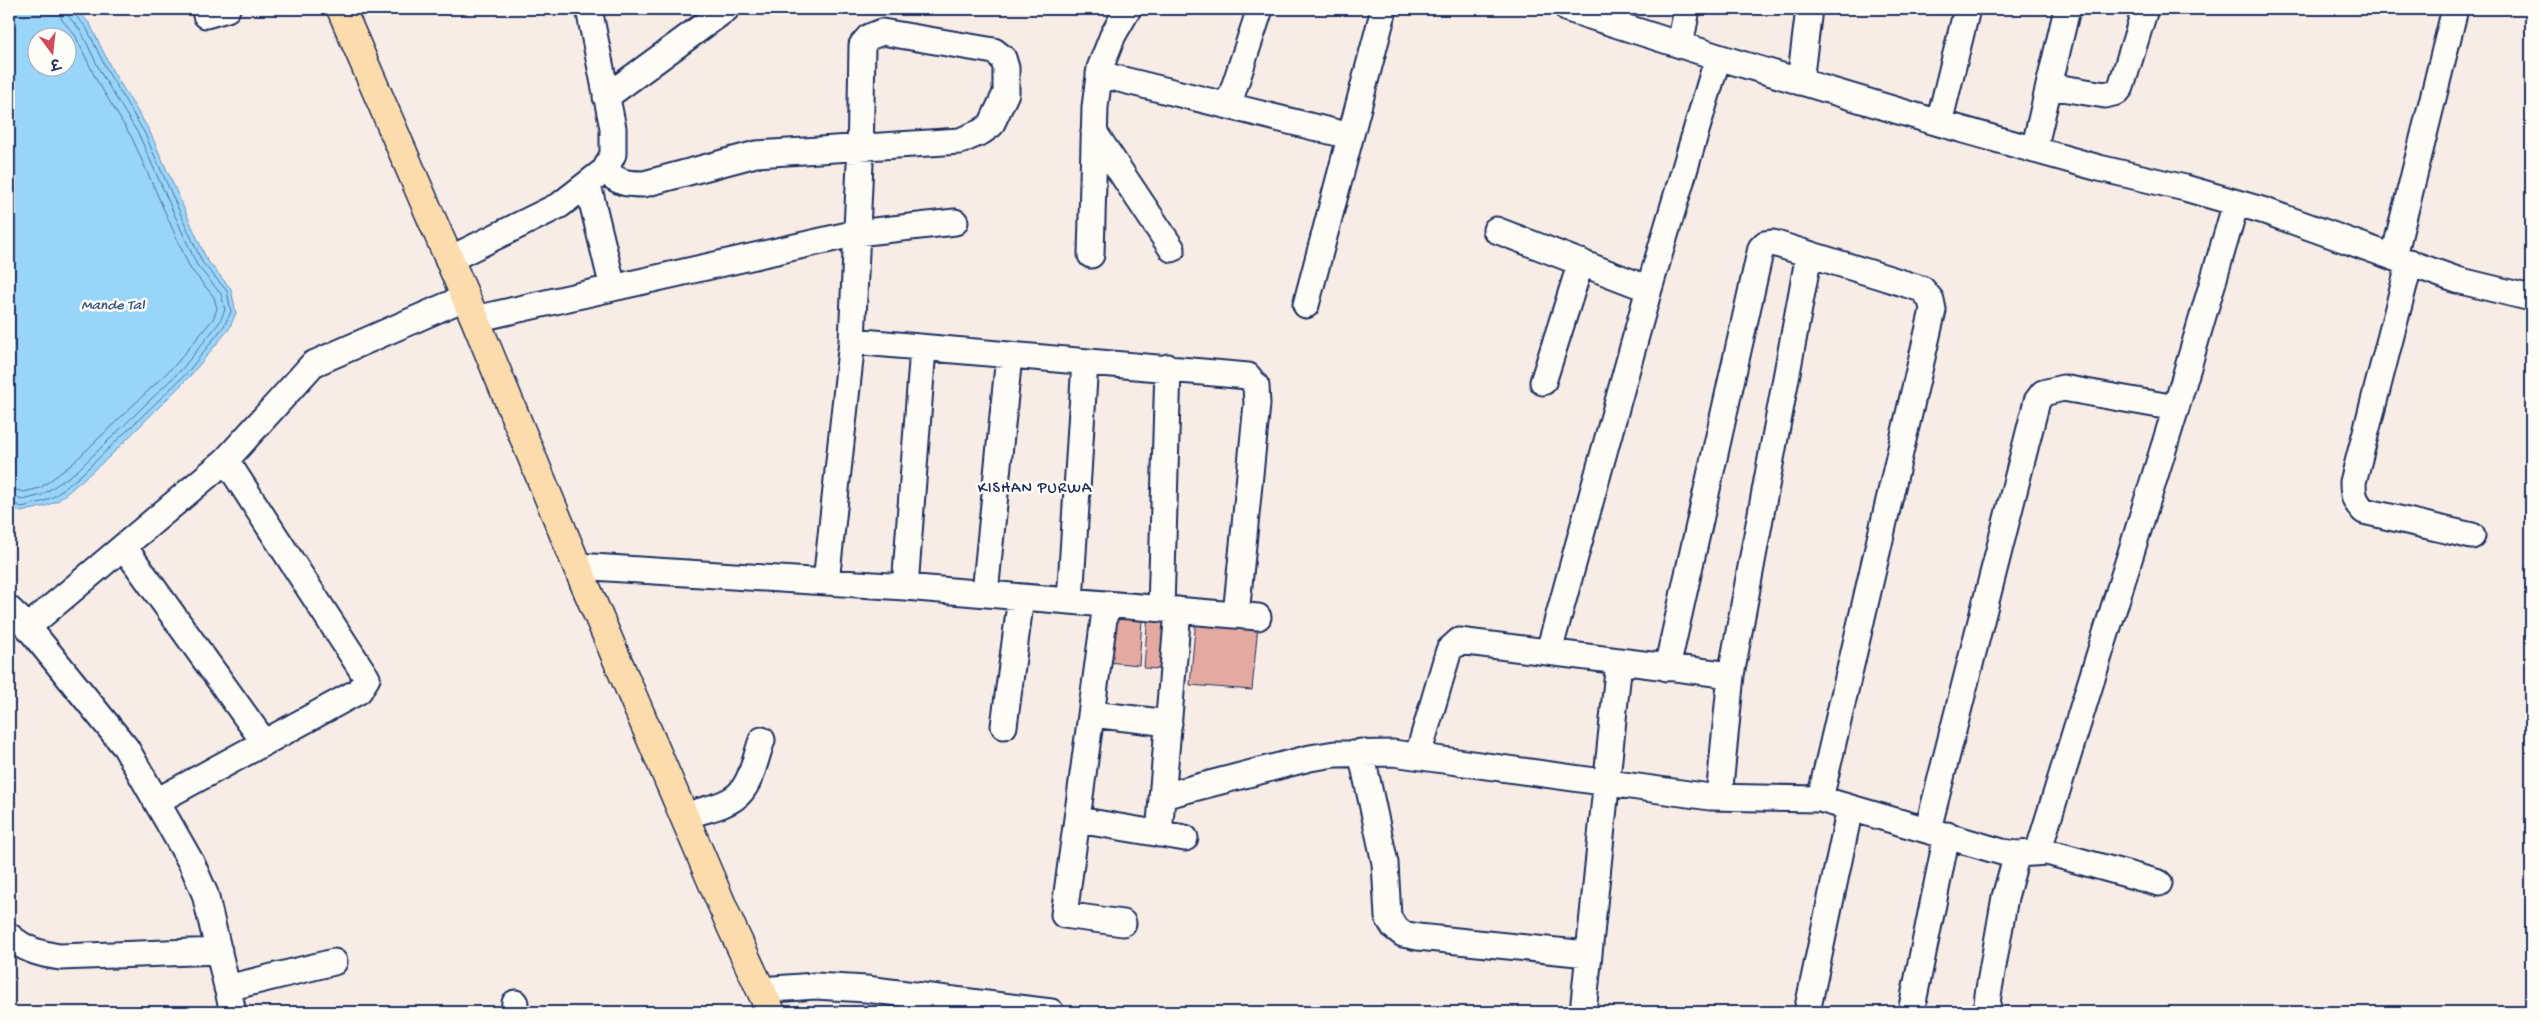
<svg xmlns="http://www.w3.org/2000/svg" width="2540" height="1021" viewBox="0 0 2540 1021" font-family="'Gochi Hand','Playpen Sans Deva',sans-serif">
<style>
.water{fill:#99d5f9;stroke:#6793bb;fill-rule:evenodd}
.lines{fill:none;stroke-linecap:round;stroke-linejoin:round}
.shore{stroke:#4d719c;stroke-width:1}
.building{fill:#e4aaa2;stroke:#1b2f5e}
.minor-casing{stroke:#1b2f5e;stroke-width:29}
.major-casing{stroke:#1b2f5e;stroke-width:31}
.minor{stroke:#fdfcf7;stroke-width:25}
.major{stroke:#fcdcac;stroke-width:28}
.labels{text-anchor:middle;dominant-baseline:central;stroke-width:5;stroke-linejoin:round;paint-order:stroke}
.water-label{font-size:15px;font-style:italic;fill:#3a5885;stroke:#fdfcf7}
.quarter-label{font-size:16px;letter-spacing:1px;fill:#1b2f5e;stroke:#fdfcf7}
</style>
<rect width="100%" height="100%" fill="#f8ece6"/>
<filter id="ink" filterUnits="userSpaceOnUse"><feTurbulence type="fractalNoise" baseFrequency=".02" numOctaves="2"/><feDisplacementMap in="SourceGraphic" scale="10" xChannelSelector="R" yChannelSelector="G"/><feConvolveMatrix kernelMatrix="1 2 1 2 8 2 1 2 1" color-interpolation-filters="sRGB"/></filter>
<g filter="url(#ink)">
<!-- water -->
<path class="water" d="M9,9h67l14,15 22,46 37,60 58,130 24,29 5,24 -7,16 -39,47 -81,81 -50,43 -13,6 -25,6 -12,-6zM38,38h30v30h-30z"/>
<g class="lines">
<!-- shore -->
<path class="shore" d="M9,488l15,4 16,-4 31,-23 105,-101 37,-45 4,-10 -3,-12 -24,-29 -58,-130 -36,-59 -21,-44 -13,-15 -3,-11
M9,496l14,4 19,-5 35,-24 105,-102 37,-46 6,-13 -4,-16 -24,-29 -58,-130 -37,-60 -21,-44 -13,-15 -1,-7
M9,502l13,5 23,-6 11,-6 25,-20 106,-102 37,-47 7,-14 -4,-21 -25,-29 -58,-130 -36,-60 -22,-45 -12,-13 -1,-5"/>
</g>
<!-- building -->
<path class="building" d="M1148,614l22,2 8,54 -34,-2z
M1111,618l31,2 -3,45 -32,-3z
M1196,619l62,5 -6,66 -62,-5z"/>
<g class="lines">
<!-- minor casing -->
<g class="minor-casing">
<path id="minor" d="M1568,9l150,48 221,66 160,45 86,20 80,23 192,69 74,18
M206,15l21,-6
M1680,45l7,-36
M1099,74l251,62
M1800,82l9,-73
M2049,86l56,9 12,-3 4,-5 24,-78
M606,97l120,-88
M1228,106l32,-97
M1939,123l28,-114
M1094,132l78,117
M2034,150l33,-141
M605,170c13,13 21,14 39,14l112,-30 204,-13 21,-9 10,-7 15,-32v-25l-3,-10 -9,-7 -112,-19 -13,5 -7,8 -2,118 -8,178 -26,241
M588,185l25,103
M1496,230l153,59
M1091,255l4,-148 5,-39 13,-33 15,-26
M2394,256l61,-247
M448,260l112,-55 45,-35 8,-16v-26l-24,-119
M2410,262l-57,220c0,14 2,20 11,29l108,25
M1306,305l78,-296
M475,319l382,-86 98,-11
M852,341l396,35 8,10 1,18 -21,211
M1543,382l38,-120
M124,547l140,195
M577,566l328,21 353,30
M905,587l18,-239
M985,593l24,-237
M1070,601l15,-239
M1106,604l-42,311 59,8
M9,609l19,18 98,121 66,116 13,30 28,118
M1161,609l7,-242
M28,627l198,-167 87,-96 151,-66
M1549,651l100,-362 69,-232
M1667,668l94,-420 4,-4 8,-1 149,46 9,11 2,10 -113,489
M1092,714l77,9
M1004,726l17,-129
M1361,752l24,111 3,54 6,10 9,7 15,3 169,17
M1418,755l31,-105 10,-9 272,34
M1163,796l147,-38 25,-4 58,-1 317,44 110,2 182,53 15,2 30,-2 112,31
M1719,797l12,-122 78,-421
M157,801l202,-110 8,-13 -141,-218
M684,816c17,-6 42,-9 55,-22 13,-13 17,-38 23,-54
M1078,820l107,18
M1928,829l109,-428 6,-8 20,-5 113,20
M1159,834l19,-224
M2038,852l138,-444 60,-205
M9,936c16,14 31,18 51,21l159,-6
M227,988l107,-26
M760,990l55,-4 51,3 185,23
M514,1012l1,-9
M1583,1012l36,-351
M1807,1012l43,-204
M1911,1012l36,-177
M1989,1012l-2,-7 1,-10 17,-98 12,-43"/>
</g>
<!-- major casing -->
<g class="major-casing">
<path id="major" d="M341,9l134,310 102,247 154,360 40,86"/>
</g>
<!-- minor -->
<use href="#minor" class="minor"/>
<!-- major -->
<use href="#major" class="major"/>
</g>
</g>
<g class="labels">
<!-- water labels -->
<g class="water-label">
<text x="113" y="306">Mande Tal</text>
</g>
<!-- quarter labels -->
<g class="quarter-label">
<text x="1035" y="489">KISHAN PURWA</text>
</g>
</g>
<!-- margin -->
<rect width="2540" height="1021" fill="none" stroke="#fdfcf7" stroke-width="30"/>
<rect x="15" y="15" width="2510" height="991" fill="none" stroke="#1b2f5e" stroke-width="2" filter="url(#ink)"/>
<!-- north arrow -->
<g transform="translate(52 52) rotate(165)"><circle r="24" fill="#fdfcf7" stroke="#a3aaba"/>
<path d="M0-4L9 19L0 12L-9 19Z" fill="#d1495b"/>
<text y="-8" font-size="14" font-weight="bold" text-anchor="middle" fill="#1b2f5e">उ</text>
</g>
</svg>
